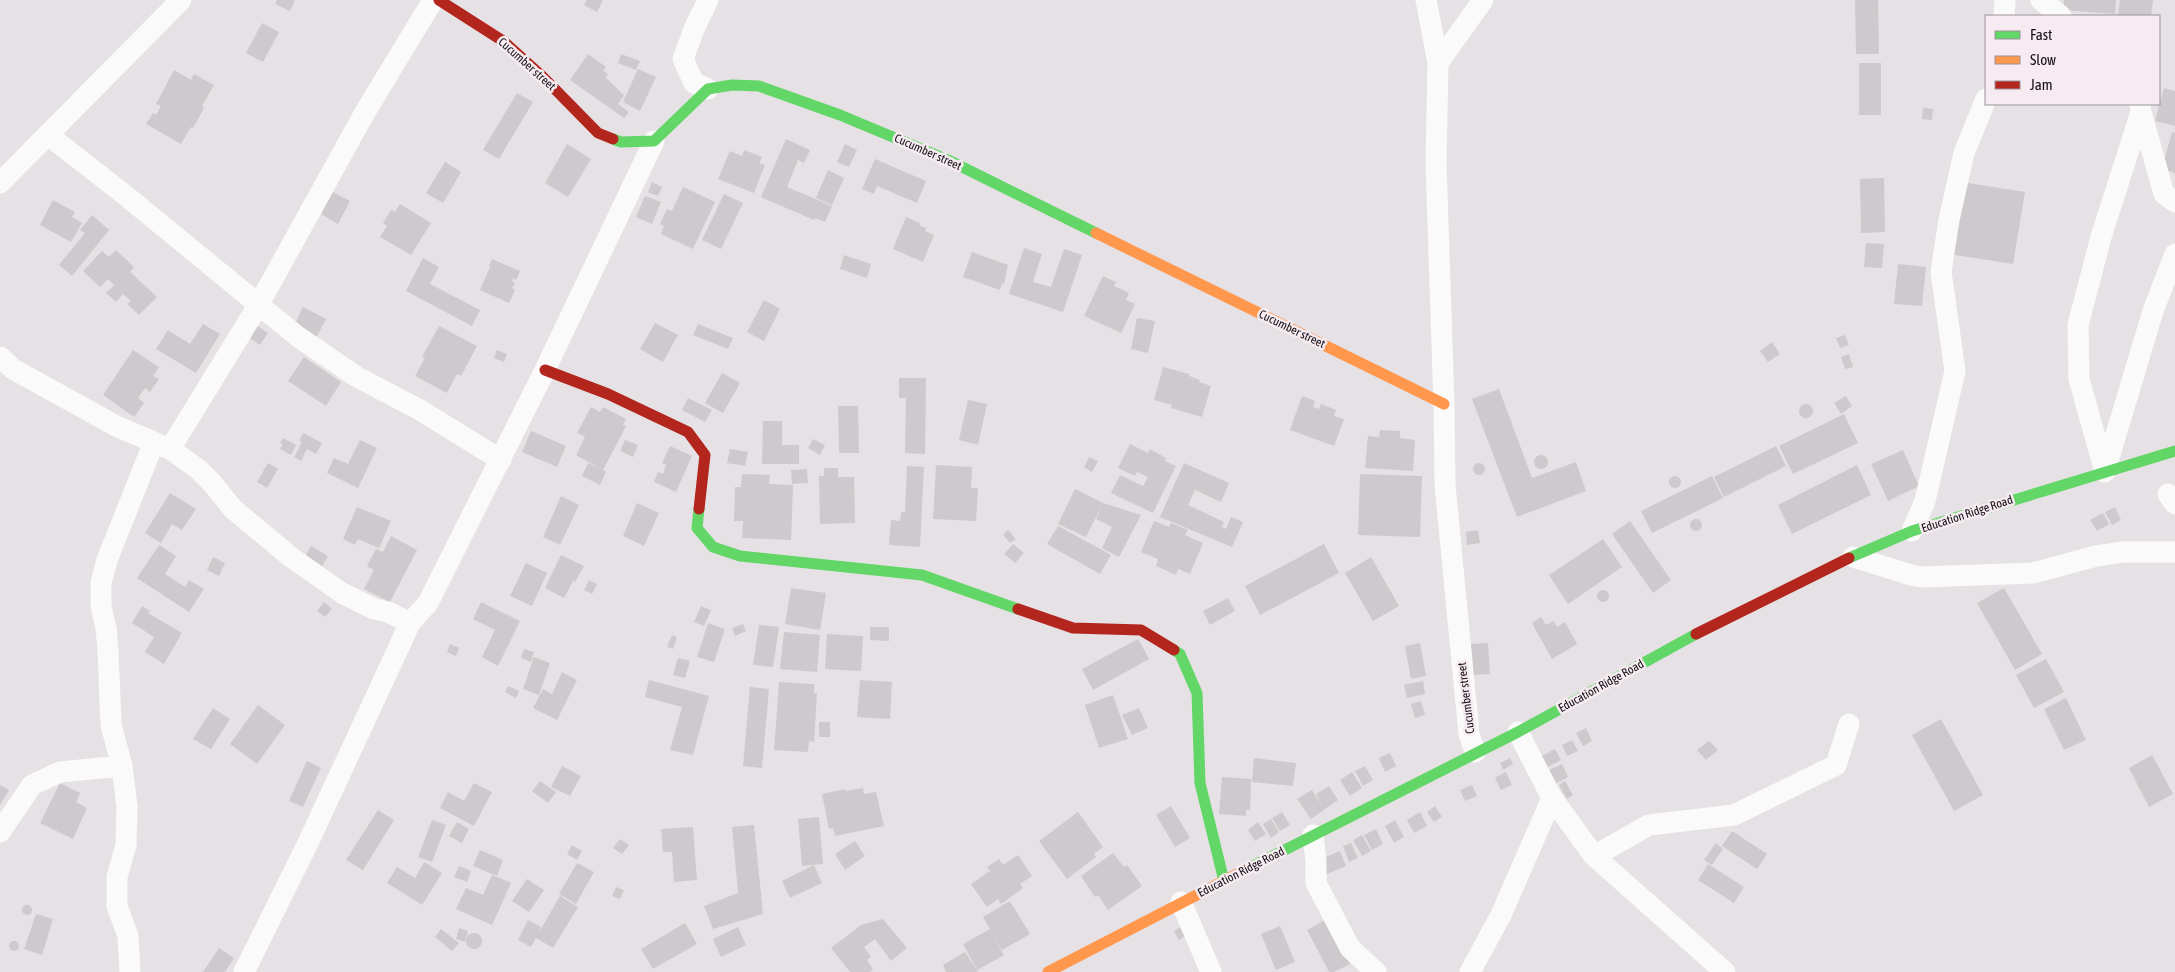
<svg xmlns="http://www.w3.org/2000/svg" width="2175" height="972" viewBox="0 0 2175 972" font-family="'Asap Condensed',sans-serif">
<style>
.building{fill:#cdc9cc}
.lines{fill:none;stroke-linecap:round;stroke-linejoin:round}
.street{stroke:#fbfafb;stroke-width:21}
.fast{stroke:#63d668;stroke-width:11}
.slow{stroke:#ff974d;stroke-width:11}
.jam{stroke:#b3261e;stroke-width:11}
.labels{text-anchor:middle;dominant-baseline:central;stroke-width:5;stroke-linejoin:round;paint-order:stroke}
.street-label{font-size:12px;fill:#110d10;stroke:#f6ebf1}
</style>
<rect width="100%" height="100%" fill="#e6e1e4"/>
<!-- building -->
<path class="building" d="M277,0h18l-5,11 -15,-7z
M587,0h16l-6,12 -13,-7z
M1855,0h23l1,54h-23z
M2064,0h52l-1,14 -52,-4z
M2120,0h33l-2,16h-33z
M262,23l17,9 -16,30 -17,-9z
M588,54l18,13 -3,4 5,3 -2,4 18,17 -6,9 11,8 -5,6 -54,-38z
M621,54l19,7 -4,9 -18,-7z
M1859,63h22v52h-22z
M638,69l18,8 -16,34 -17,-9z
M174,70l17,10 3,-6 20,11 -12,21 2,2 -11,20 -2,-1 -10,17 -35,-20 7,-11 3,2 5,-9 -5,-2z
M2164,88l11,3v35l-20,-5z
M517,93l16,9 -34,57 -16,-9z
M1923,108l10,1 -1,11 -10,-1z
M2172,132l3,1v40l-13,-4z
M786,139l24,11 -6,13 -6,-3 -11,27 45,19 -7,16 -10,-4 -1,2 -53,-23z
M567,144l24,15 -23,38 -23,-14z
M845,144l12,6 -8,17 -12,-5z
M744,150l18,7 -3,6 6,2 -11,28 -36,-14 12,-28 12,5z
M875,159l51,22 -9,22 -40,-17 -3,8 -12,-5z
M445,162l16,10 -18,31 -17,-10z
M828,170l16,8 -12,27 -16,-7z
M1884,178l1,54 -24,1 -1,-54z
M652,182l10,5 -4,9 -10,-4z
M1962,182l63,10 -12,72 -64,-10z
M683,187l32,15 -22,47 -32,-15 3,-8 -4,-2 7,-15 5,2z
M333,192l17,9 -12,23 -17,-10z
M724,194l19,9 -22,46 -19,-9z
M645,196l16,6 -9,22 -16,-7z
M53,200l22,12 -3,5 10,6 -11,19 -31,-17z
M400,204l31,19 -20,32 -31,-18 7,-11 -4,-3 8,-13 4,2z
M92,215l17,15 -37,46 -13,-11 26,-32 -5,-3z
M906,217l14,6 -1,2 7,3 -1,3 9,4 -11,27 -30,-13z
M1866,243l18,1 -2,24 -18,-1z
M1024,248l18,6 -9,28 18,5 13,-38 18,6 -19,57 -54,-18z
M116,250l18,17 -4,5 27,25 -18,18 -12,-11 4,-3 -8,-7 -7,8 -10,-9 8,-8 -6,-6 -8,8 -17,-16 19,-20 7,6z
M972,252l36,13 -4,19 -2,-1 -2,7 -37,-13z
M844,255l27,9 -4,14 -27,-9z
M423,258l16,9 -9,17 50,26 -8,16 -66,-35z
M492,259l28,12 -4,9 -3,-2 -1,3 3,2 -3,5 3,2 -6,13 -29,-13 10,-23 -1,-1z
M1898,264l28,3 -4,39 -28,-2z
M1103,276l13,6 -2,4 15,7 -3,7 9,4 -14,29 -37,-17z
M764,300l16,9 -16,32 -17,-9z
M303,307l23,12 -10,19 -22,-12z
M1137,318l18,3 -7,32 -17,-4z
M253,323l15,10 -8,12 -15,-10z
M655,323l23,12 -15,27 -23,-13z
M203,324l17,10 -24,39 -40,-24 12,-19 22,14z
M698,324l35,14 -5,11 -35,-14z
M439,326l38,20 -16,30 -4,-2 -10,19 -32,-17 10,-18 -3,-1z
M1845,335l4,10 -9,3 -4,-10z
M1772,342l8,12 -12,8 -8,-11z
M133,350l26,17 -6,9 6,3 -9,13 -5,-4 -7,10 6,5 -10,14 -31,-22z
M497,350l10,4 -3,8 -10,-4z
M1849,354l4,13 -8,2 -4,-12z
M304,357l37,25 -15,24 -38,-25z
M1163,367l26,7v2l11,4 -1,2 12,4 -9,31 -31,-9 1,-3 -18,-5z
M722,373l18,10 -17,30 -18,-10z
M899,378h27l-1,76 -20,-1 1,-55h-7z
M1499,389l33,89 44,-16 10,29 -69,26 -45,-118z
M1302,396l13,5 -2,6 6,2 2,-5 15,6 -2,6 10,3 -10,27 -44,-16z
M1846,396l6,10 -11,8 -7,-11z
M688,398l24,12 -7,12 -23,-12z
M968,400l19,4 -9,41 -19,-5z
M1799 411a7 7 0 1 1 14 0a7 7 0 1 1-14 0Z
M838,406h20l1,47h-20z
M591,407l9,5 3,-5 23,12 -3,6 3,1 -23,44 3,2 -6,13 -18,-9 6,-13 13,6 -25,-14 9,-18 -8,-4z
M1844,414l14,29 -65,31 -14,-28z
M763,421h19v24h17v19h-37z
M1380,430l20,1v7l15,2 -2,31 -48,-3 3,-32 11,1z
M531,431l35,15 -9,21 -35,-15z
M303,433l19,10 -6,11 -9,-5 -6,12 -7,-4 8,-15 -3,-1z
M283,438l13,7 -5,10 -11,-6 3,-5 -3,-1z
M813,439l12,6 -5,10 -12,-7z
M360,440l17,8 -19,40 -31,-15 7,-15 14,6z
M625,440l13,5 -5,12 -13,-6z
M1130,444l18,9 2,-4 16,9 -1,3 11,5 -23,47 -42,-20 9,-18 23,11 5,-9 -11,-5 -2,4 -17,-8z
M670,446l22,10 -16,36 -22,-10 4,-10 5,2 3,-9 -4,-2z
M1776,446l10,20 -62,31 -10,-20z
M730,449l18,3 -3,14 -18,-3z
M1903,450l16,36 -31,15 -17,-37z
M1534 462a7 7 0 1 1 14 0a7 7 0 1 1-14 0Z
M1089,457l9,4 -6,11 -8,-5z
M1473 469a6 6 0 1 1 12 0a6 6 0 1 1-12 0Z
M268,463l10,6 -11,19 -10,-6z
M1184,463l45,20 -8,19 -26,-12 -7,15 36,17 -2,5 4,2 5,-12 12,5 -11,25 -72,-30z
M936,465l36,2 -1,21h7l-2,33 -43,-2z
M1857,465l14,30 -79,39 -14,-29z
M907,466l17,1 -4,80 -31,-2 2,-25 9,1 1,-9h4z
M824,468h14v9h16l1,46 -35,1 -1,-48h5z
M807,469l1,14 -16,1 -1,-14z
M742,474l28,1 -1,9 24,1 -2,55 -49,-2 1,-17h-9l1,-34h6z
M1360,474l62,2 -2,61 -62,-2z
M1712,476l11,22 -71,35 -11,-22z
M1669 482a6 6 0 1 1 12 0a6 6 0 1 1-12 0Z
M1075,489l28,14 -17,34 -28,-13z
M170,493l26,16 -14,21 -10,-6 -11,19 -16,-10z
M561,496l18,9 -19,40 -17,-8z
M637,503l22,10 -15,33 -21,-10z
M1103,503l38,12 -22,42 -17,-9 10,-21 -16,-8z
M357,507l34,14 -12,27 -21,-9 -3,6 -12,-6z
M2115,507l6,13 -9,5 -7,-13z
M2103,513l6,11 -12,7 -7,-11z
M1690 525a6 6 0 1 1 12 0a6 6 0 1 1-12 0Z
M1154,521l15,6 2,-4 17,7 -3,5 18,8 -13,31 -12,-5 -2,6 -20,-9 2,-7 -17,-7z
M1630,521l41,59 -18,13 -41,-59z
M1058,526l53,29 -11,19 -53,-30z
M1008,530l8,9 -6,4 -7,-8z
M1478,530l2,13 -13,2 -1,-13z
M391,536l26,14 -27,52 -26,-13 10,-19 -7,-4 9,-17 7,3z
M1603,539l19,28 -54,37 -19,-29z
M1013,544l11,9 -9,10 -11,-9z
M1324,544l15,29 -79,42 -15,-29z
M159,545l17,11 -11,18 20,13 4,-7 15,9 -15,23 -52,-34z
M311,546l17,10 -6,10 -17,-10z
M561,555l23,11 -9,16 -2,-1 -9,17 -19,-10z
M213,557l12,6 -6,13 -12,-6z
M1371,557l28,49 -26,15 -28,-48z
M526,563l21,10 -15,33 -22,-10z
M589,580l8,4 -5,10 -8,-4z
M791,588l35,5 -6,37 -35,-6z
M2004,588l38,66 -27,16 -38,-67z
M1597 596a6 6 0 1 1 12 0a6 6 0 1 1-12 0Z
M1228,598l7,13 -25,14 -7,-14z
M324,602l8,7 -7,8 -8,-6z
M481,602l39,19 -22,45 -16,-9 13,-27 -22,-11z
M142,606l8,5 -2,2 34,20 -18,31 -19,-12 9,-15 -22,-14z
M701,606l10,4 -7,16 -10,-4z
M1541,617l5,8 8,-4 3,6 8,-5 12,22 -25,15 -20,-36z
M708,623l17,6 -11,33 -17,-5z
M743,624l3,7 -11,5 -3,-8z
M759,625l20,2 -6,40 -20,-2z
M870,627h19v14l-19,-1z
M784,632l36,3 -3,37 -37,-3z
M827,634l36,2 -2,35 -36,-2z
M672,635l5,2 -4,12 -6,-2z
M1138,639l11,20 -56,31 -11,-21z
M1420,643l6,33 -15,3 -6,-33z
M1488,643l2,31 -18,1 -1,-31z
M450,644l9,4 -3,8 -9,-4z
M524,649l10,3 -3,10 -10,-4z
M534,657l16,6 -11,32 -16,-6z
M678,658l12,3 -5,17 -12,-3z
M2046,659l18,33 -30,16 -18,-33z
M562,672l15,8 -20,40 -24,-12 10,-19 9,5z
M649,680l60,16 -16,59 -23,-5 12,-43 -37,-10z
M860,680l32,2 -2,37 -33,-2z
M1423,681l2,13 -18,4 -3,-13z
M779,682l35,2v9h3l-3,49 -5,-1 -1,11 -34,-2z
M508,686l11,5 -3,7 -11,-6z
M750,687l19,2 -7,79 -19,-2z
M1113,695l15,44 -29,9 -14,-43z
M2066,698l20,42 -22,10 -20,-41z
M1421,701l4,14 -10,3 -4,-14z
M258,705l27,20 -28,39 -27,-20z
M213,708l17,11 -19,30 -18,-10z
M1139,708l9,20 -16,7 -10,-20z
M1941,719l42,76 -29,16 -42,-76z
M819,722h11v15h-11z
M1586,728l6,13 -9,5 -7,-13z
M1572,740l6,11 -11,5 -5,-11z
M1709,741l9,9 -12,10 -9,-10z
M1555,749l6,11 -17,9 -6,-11z
M1390,753l6,13 -11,6 -6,-14z
M2152,755l21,39 -24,13 -20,-39z
M1254,758l42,5 -3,23 -41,-4z
M1510,758l3,6 -10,6 -3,-7z
M307,761l14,7 -18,39 -14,-6z
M1562,764l6,13 -17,9 -6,-14z
M562,766l19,10 -11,20 -19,-9z
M1365,766l8,14 -10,6 -8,-15z
M1352,772l10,16 -12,8 -10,-16z
M1506,772l6,13 -11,5 -6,-12z
M1222,777l29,2 -1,31h-4v6l-27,-2z
M540,781l16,11 -8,11 -16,-12z
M1565,781l8,14 -6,4 -8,-14z
M60,783l20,10 -4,9 11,6 -14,31 -33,-16z
M474,783l18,9 -18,34 -34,-18 8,-16 16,9z
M0,785l9,5 -9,15z
M1472,785l5,11 -12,5 -5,-11z
M1329,786l9,14 -27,19 -14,-20 15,-9 11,17 -7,-13z
M863,788l1,6 12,-2 8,34 -49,10 -2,-8 -4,1 -7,-35 23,-5v2z
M1171,806l19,32 -15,9 -19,-32z
M1435,806l7,11 -8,5 -7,-10z
M378,810l16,10 -31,50 -17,-10z
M1078,812l25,35 -9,7 2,3 -29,22 -28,-38z
M1282,812l8,13 -10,6 -8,-13z
M1420,812l7,14 -13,7 -7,-13z
M819,817l4,47 -21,2 -4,-47z
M1271,819l8,13 -8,6 -8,-14z
M432,820l14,5 -14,37 -14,-5z
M1395,820l9,17 -10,6 -9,-17z
M457,822l12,7 -7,14 -13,-7z
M1258,822l8,12 -11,7 -7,-11z
M754,825l9,89 -50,15 -9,-23 34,-13 -6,-66z
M693,827l4,53 -23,2 -2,-30h-9l-2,-23z
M1376,829l7,15 -11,6 -8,-15z
M1732,831l35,23 -10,15 -35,-23z
M1362,835l9,16 -9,5 -9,-16z
M620,839l9,6 -7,9 -9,-6z
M855,841l10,15 -20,14 -10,-16z
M1351,843l7,15 -9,4 -6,-16z
M1716,843l7,6 -11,16 -8,-5z
M572,845l10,6 -5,9 -10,-6z
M480,850l23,10 -6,16 -24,-10z
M1340,851l6,15 -19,8 -6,-15z
M1113,853l11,14 3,-2 15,21 -34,24 -10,-15 -3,2 -14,-21z
M1018,855l14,21 -12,8 3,4 -22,16 -3,-5 -11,8 -16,-23 19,-13 -3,-4 12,-8 4,6z
M424,862l18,11 -20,32 -35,-22 10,-16 18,11z
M577,863l17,9 -18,32 -17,-10z
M1708,864l36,23 -10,16 -36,-23z
M814,865l8,18 -32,15 -8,-17z
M459,866l12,5 -4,11 -13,-5z
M492,875l19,8 -19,42 -36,-16 10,-21 17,7z
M527,879l17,11 -15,22 -17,-11z
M616,887l8,3 -4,9 -8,-3z
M560,896l18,11 -25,41 -17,-10 -5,9 -13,-7 10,-20 13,7 -3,7z
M1010,901l20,33 -28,16 -10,-17 12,22 -27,15 -14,-26 27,-15 -7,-12z
M22 910a5 5 0 1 1 10 0a5 5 0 1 1-10 0Z
M36,914l17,5 -11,36 -18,-6z
M883,919l24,29 -16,13 -16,-22 -11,8 7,10 -4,3 6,9 -3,3h-20l-19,-24 30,-23z
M1327,919l23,45 -16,8h-5l-22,-42z
M685,923l12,21 -44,25 -12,-20z
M1184,925l5,8 -10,7 -5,-9z
M1280,926l15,36 -19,8 -15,-36z
M738,927l8,18 -25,12 -8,-18z
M459,928l9,3 -3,11 -9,-3z
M441,929l18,14 -7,8 -17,-14z
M466 941a8 8 0 1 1 16 0a8 8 0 1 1-16 0Z
M9 946a5 5 0 1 1 10 0a5 5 0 1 1-10 0Z
M219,948l15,10 -9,14h-22z
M965,952l13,20h-32l-3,-7z"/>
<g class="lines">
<!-- street -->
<path class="street" d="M708,0l-14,29 -11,30 11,24 14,6
M1426,0l12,63 -2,100 8,241 1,81 24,249 6,18
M2041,0l20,16
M2004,16l1,-16
M1438,63l45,-63
M2141,112l23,82 11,8
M48,135l77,60 172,141 60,41 63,33 81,50
M0,183l181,-183
M0,357l13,12 103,57 54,23 28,20 15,15 20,25 59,49 50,35 32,16 14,3 22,11
M170,449l89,-145 105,-190 69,-114
M2105,471l48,-160 22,-57
M2105,472l-26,-93 -1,-54 23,-88 40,-125 -1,-8
M2168,494l7,10
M1912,531l13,-30 30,-130 -14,-99 8,-52 15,-67 22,-54
M1853,557l58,18 11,2 111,-4 63,-17 27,-4h52
M1518,732l34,66 42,58 131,116
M0,832l32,-47 28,-13 62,-6
M1313,835l3,26v22l34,65 26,24
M1594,856l55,-31 85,-10 102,-50 13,-41
M1181,902l30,70
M130,972l-2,-36 -11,-30v-29l9,-32 1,-38 -5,-41 -11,-41 -3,-74 -2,-23 -5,-22v-23l6,-23 47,-118
M244,972l64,-129 102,-220 18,-20 117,-233 109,-229
M1470,972l31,-57 51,-117"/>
<!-- fast -->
<path class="fast" d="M613,139l8,3 33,-1 54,-52 24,-4 27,1 81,29 108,45 148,73
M699,509l-2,19 16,19 27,9 182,19 96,34
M1849,558l63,-27 263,-80
M1174,650l6,4 17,39 3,90 24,98
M1247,869l271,-137 178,-98"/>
<!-- slow -->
<path class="slow" d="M1096,233l348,171
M1048,972l199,-103"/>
<!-- jam -->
<path class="jam" d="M439,0l64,41 39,35 56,57 15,6
M545,370l63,24 80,38 17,23 -6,54
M1018,609l55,19 68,2 33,20
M1696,634l153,-76"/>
</g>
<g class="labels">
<!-- street labels -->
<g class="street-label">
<text transform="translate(527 64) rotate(42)">Cucumber street</text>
<text transform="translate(928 152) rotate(24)">Cucumber street</text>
<text transform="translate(1292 329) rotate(26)">Cucumber street</text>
<text transform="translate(1967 514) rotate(-18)">Education Ridge Road</text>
<text transform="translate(1601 686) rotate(-29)">Education Ridge Road</text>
<text transform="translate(1466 698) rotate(-97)">Cucumber street</text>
<text transform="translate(1241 872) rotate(-27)">Education Ridge Road</text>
</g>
</g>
<!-- legend -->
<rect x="1985" y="15" width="175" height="90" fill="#f6ebf1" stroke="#9a9297"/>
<rect x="1995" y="31" width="25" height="8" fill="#63d668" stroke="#9a9297"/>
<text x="2030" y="40" font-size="15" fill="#110d10">Fast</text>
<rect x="1995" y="56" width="25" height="8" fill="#ff974d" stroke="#9a9297"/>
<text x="2030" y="65" font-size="15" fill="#110d10">Slow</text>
<rect x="1995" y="81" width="25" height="8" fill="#b3261e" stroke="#9a9297"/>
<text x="2030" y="90" font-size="15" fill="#110d10">Jam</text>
</svg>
